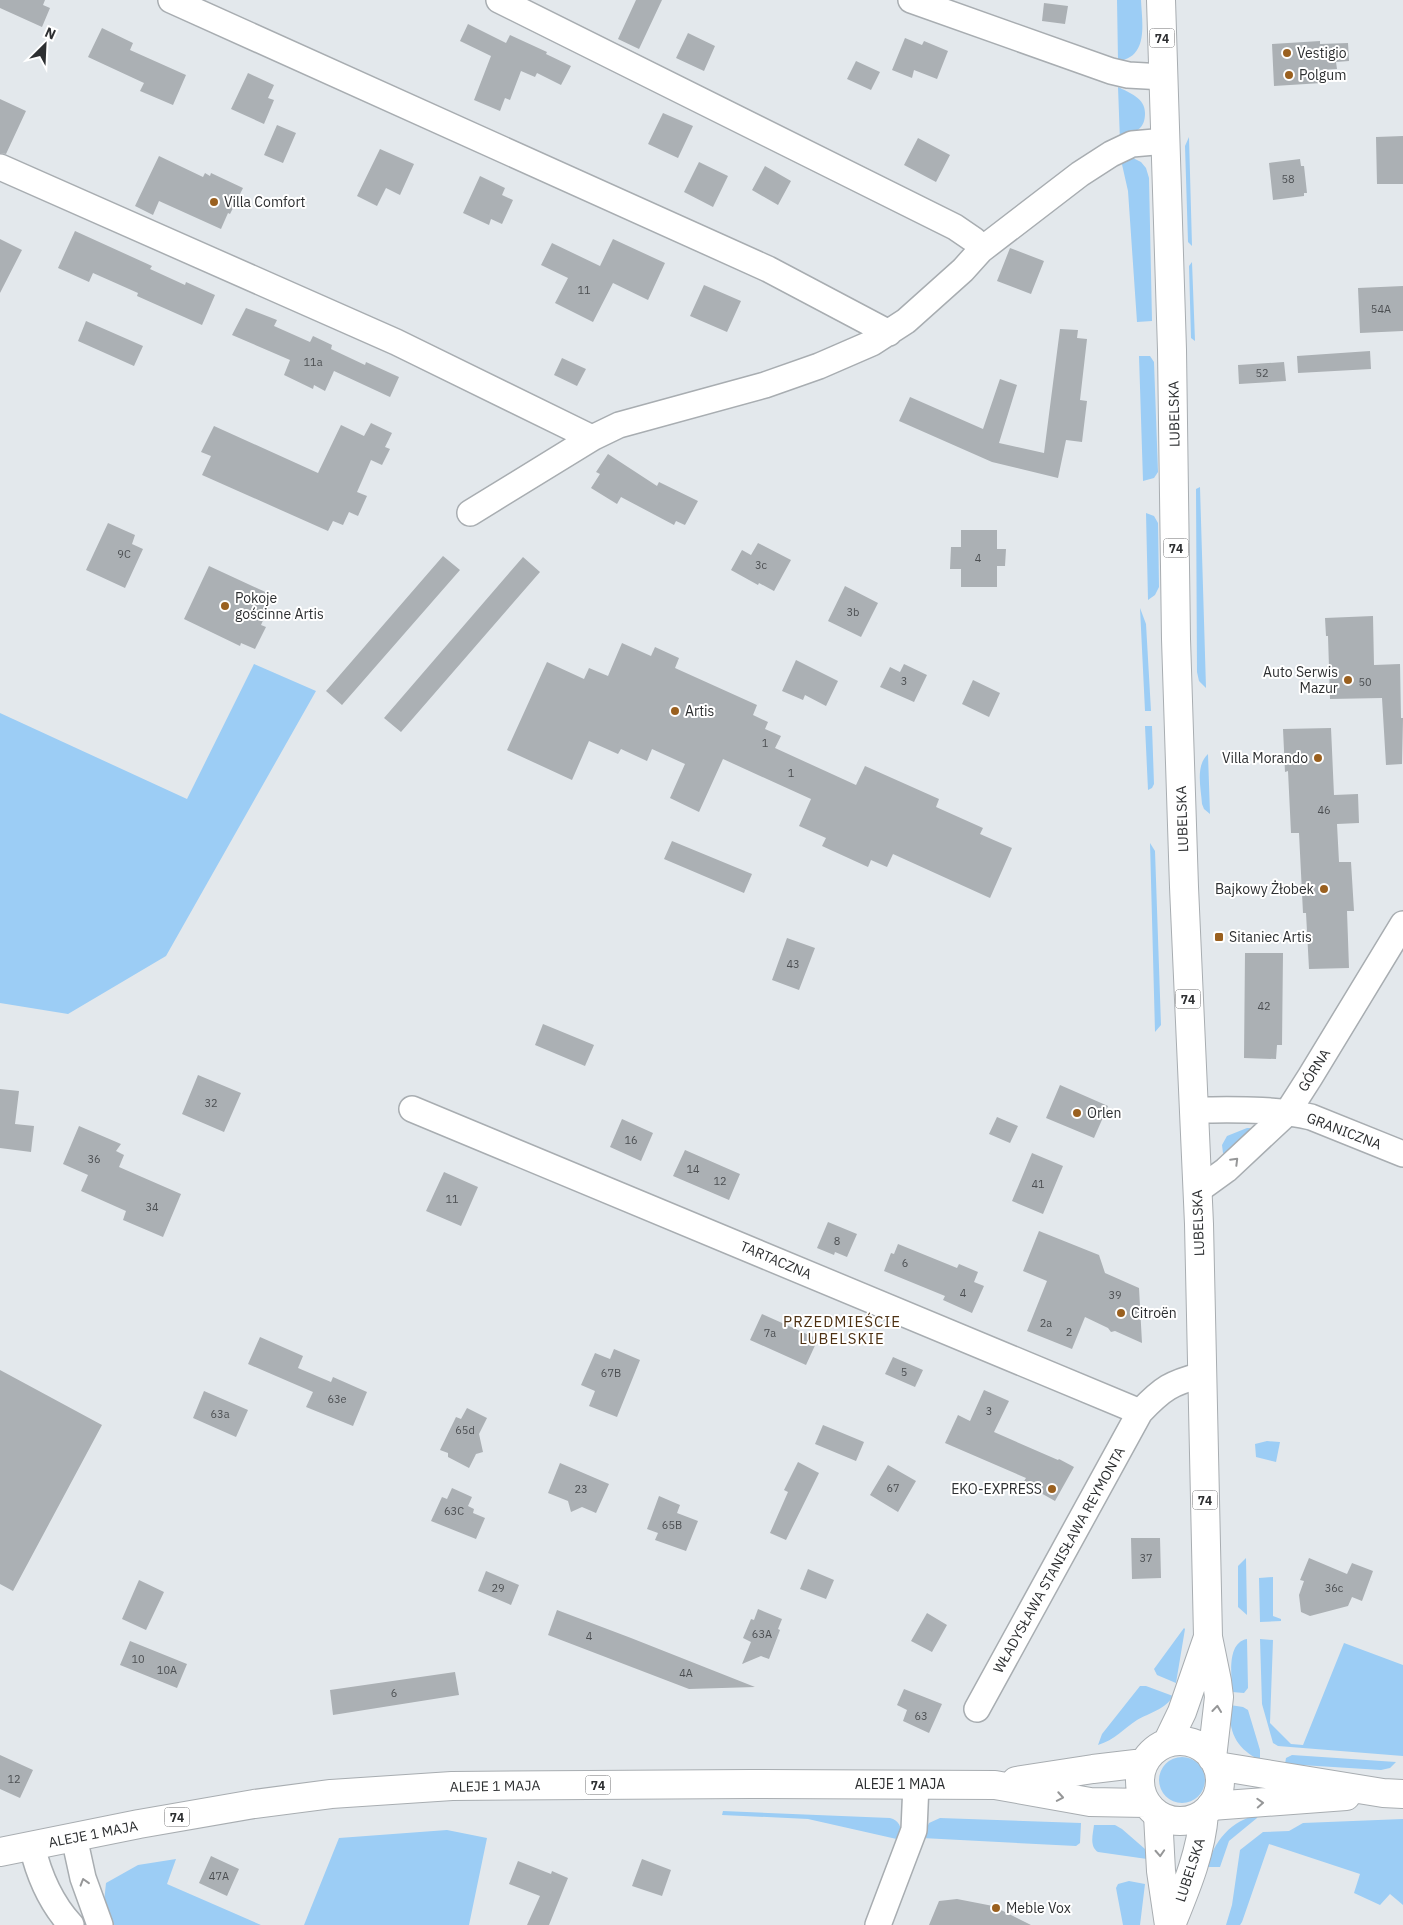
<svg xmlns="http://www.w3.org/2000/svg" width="1403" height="1925" viewBox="0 0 1403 1925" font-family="'IBM Plex Sans',sans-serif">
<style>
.green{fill:#9ccdf5}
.building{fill:#abb0b4}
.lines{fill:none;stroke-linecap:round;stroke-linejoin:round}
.street-casing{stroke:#a8adb1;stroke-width:28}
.secondary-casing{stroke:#a8adb1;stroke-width:30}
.primary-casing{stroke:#a8adb1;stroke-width:30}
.street{stroke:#fff;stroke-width:25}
.secondary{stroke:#fff;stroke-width:28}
.primary{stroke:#fff;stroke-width:28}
.oneway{stroke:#969798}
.poi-dot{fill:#9a601f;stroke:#fff;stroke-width:2}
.labels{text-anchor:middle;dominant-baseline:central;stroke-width:4;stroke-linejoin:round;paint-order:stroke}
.number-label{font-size:11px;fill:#4c4f52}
.shield{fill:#fff;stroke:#6c6d6f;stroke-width:1}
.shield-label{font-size:12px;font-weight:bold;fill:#2d2f31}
.poi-label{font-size:14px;fill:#2d2f31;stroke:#fff;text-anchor:start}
.street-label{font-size:14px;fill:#2d2f31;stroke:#fff}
.neighbourhood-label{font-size:15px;letter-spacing:1px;fill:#4d3113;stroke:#fff}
</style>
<rect width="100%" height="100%" fill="#e3e8ec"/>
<!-- green -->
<path class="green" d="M1117,0h24c1,23 8,57 -23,61z
M1118,87c12,6 27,11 27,26 0,6 -1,11 -5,15 -6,6 -13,9 -20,13z
M1189,137l3,109 -4,-4 -3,-96z
M1131,157l10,5 5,6 3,10 3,143 -15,1 -9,-131 -7,-31z
M1192,262l3,79 -4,-3 -2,-72z
M1139,356h11l4,6 4,110 -4,6 -11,3z
M1200,487l6,201 -7,-7 -2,-9 -1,-183z
M1146,513l8,3 4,7 1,64 -4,8 -7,5z
M1140,608l6,16 5,87h-6z
M254,664l62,27 -150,265 -98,58 -68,-11v-290l187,86z
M1145,726h7l2,58 -2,4 -4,2z
M1208,754l2,60 -6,-5 -2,-5c-1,-16 -7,-38 6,-50z
M1150,843l5,8 6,174 -6,7z
M1247,1128h7l-28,27 -3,-2 -1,-8 5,-9z
M1267,1441l13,1 -4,20 -20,-5 -1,-13z
M1246,1558l1,57 -9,-8v-41z
M1273,1577v39l8,3v2l-21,1 -1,-44z
M1184,1628l1,1 -9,54 -19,-8 -3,-6z
M1247,1639l1,49 -4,5 -12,-1c0,-16 -6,-49 15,-53z
M1260,1639l13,1 -3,83 21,21 12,1 41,-102 59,22v91l-125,-10 -5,-3 -11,-39z
M1140,1686h6l27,10c-7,13 -24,17 -36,24 -14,9 -22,20 -39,25l4,-11z
M1230,1705l13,2 5,3 12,40v10c-24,-11 -32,-29 -30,-55z
M1292,1755l104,7 -6,6 -9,2 -96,-6 1,-6z
M1159 1780a23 23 0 1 1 46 0a23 23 0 1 1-46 0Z
M723,1811l167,7c11,3 12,12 11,22l-93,-21 -86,-4z
M1258,1815l-1,3 -28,23 -9,26h-12c5,-26 24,-47 50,-52z
M940,1818l141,5 -1,20 -4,3 -154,-8 7,-15z
M1403,1819v86l-13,-11 -10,11 -26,-12 6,-19 -91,-30 -27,78 -2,3h-14l6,-20 8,-55 23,-18 26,-1 14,-8z
M1094,1825h21l7,4 23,20 2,10 -49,-7c-9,-6 -5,-18 -4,-27z
M447,1830l40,8 -18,87h-165l35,-87z
M176,1859l-9,25 94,41h-150l-7,-23 2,-19 32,-18z
M1129,1881l16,3 -5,41h-17l-7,-37 2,-4z"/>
<!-- building -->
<path class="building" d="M0,0h45l-2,5 7,3 -8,19 -42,-19z
M636,0h26l-23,49 -21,-10z
M1044,3l24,3 -3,18 -23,-3z
M468,24l38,19 4,-8 37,17 -1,2 25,12 -10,19 -24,-12 -2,4 -14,-6 -11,29 -5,-2 -5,13 -26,-11 17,-44 -31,-15z
M102,28l31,15 -3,7 56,25 -13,30 -33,-14 4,-8 -56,-26z
M688,33l27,13 -11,25 -28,-13z
M905,38l17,7 2,-4 24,10 -11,28 -23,-9 -2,8 -20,-8z
M1320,41v3l28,-1 1,18 -13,1 1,7 -16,1 1,13 -48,3 -2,-42z
M856,61l24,11 -9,18 -24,-11z
M248,73l26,12 -6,13 6,2 -10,24 -33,-15z
M0,99l26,12 -20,43 -6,-1z
M663,113l30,13 -15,32 -30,-14z
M277,125l19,8 -13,30 -19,-8z
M1403,136v48h-26l-1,-47z
M918,138l32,17 -14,27 -32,-17z
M380,149l34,15 -14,31 -14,-7 -9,18 -20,-10z
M159,156l44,21 2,-4 5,3 1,-3 32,15 -13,26 -2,-1 -7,16 -62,-28 -6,14 -18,-9z
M1300,159l1,7h3l3,27h-3v3l-31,4 -4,-37z
M699,162l29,14 -15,31 -29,-15z
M765,166l26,15 -13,24 -26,-15z
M480,176l25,12 -3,7 11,5 -11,24 -11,-5 -2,6 -26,-12z
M75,231l77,35 -2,3 35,16 1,-3 29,13 -13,30 -65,-29 1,-3 -45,-20 -4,9 -31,-14z
M0,239l22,11 -22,43z
M613,239l52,24 -17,37 -35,-17 -20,39 -38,-19 13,-25 -27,-13 11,-22 48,23z
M1010,248l34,13 -13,33 -34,-13z
M704,285l37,16 -14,31 -37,-16z
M1403,286v45l-43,2 -2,-45z
M246,308l31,12 -3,6 36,16 3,-6 19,9 -1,4 34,16 1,-3 33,15 -9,20 -56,-26 -9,20 -11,-6 -1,4 -29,-14 6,-15 -58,-25z
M86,321l57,25 -9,20 -56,-25z
M1060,329l18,1 -1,8 10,1 -7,61 7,1 -5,41 -16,-2 -8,38 -66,-16 -93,-41 11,-24 73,32 17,-50 17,6 -18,58 45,10z
M1370,351l1,18 -73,4 -1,-17z
M562,358l24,11 -9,17 -23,-11z
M1284,362l2,19 -47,3 -1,-19z
M371,423l21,10 -7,14 5,2 -8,16 -11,-5 -14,32 10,4 -9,20 -9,-4 -6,13 -10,-4 -5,10 -126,-56 9,-19 -10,-4 13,-26 104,47 23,-48 23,11z
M608,454l49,32 2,-4 39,19 -13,24 -9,-4 -2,4 -53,-28 -4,7 -26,-16 9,-14 -4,-2z
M108,523l27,12 -3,9 11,5 -18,39 -39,-18z
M961,530h36v19h9l-1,17h-8v21h-36v-18h-11l1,-22h10z
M758,543l33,17 -17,31 -15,-8 -1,2 -27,-15 11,-20 9,5z
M443,556l17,14 -118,135 -16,-14z
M523,557l17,15 -139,160 -17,-14z
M209,566l65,30 -13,29 5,2 -11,22 -14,-6 -1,3 -56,-27z
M845,586l33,17 -17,34 -33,-16z
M1373,616l1,49 26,-1 1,54h2l-1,46 -16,1 -4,-67 -52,1 -2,-63h-2l-1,-18z
M622,643l29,13 4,-9 24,11 -4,10 82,37 -4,10 15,7 -3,7 16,7 -6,12 81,37 9,-19 74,33 -3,8 47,21 -3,6 32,14 -22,50 -97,-44 -6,13 -16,-7 -3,7 -46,-21 4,-8 -27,-12 12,-27 -88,-40 -24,53 -29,-14 15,-34 -33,-15 -5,12 -26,-12 -3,5 -29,-13 -17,39 -65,-30 40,-88 37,17 5,-11 19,8z
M796,660l42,21 -12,25 -21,-11 -2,5 -21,-9z
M904,664l23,11 -13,27 -34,-15 10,-20 10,5z
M973,680l27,13 -11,24 -27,-13z
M1331,728l3,67 24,-1 1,29 -22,1 2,38h12l3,49h-7l2,57 -40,1 -3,-56h-3l-4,-80h-8l-3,-62 -3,1 -2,-43z
M672,841l80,33 -8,19 -80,-34z
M787,938l28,10 -16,42 -27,-10z
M1245,953h38l-1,92h-5l-1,14 -32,-1z
M543,1024l51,21 -9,21 -50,-21z
M198,1075l43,18 -17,39 -42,-18z
M1060,1085l48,21 -14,32 -48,-20z
M0,1089l19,2 -4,33 19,2 -3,26 -31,-4z
M997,1117l21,9 -8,17 -21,-9z
M622,1119l31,14 -12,28 -31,-14z
M79,1126l42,18 -5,7 8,4 -5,12 62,27 -18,43 -40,-17 3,-9 -45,-20 7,-16 -25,-11z
M685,1150l55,24 -11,26 -56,-24z
M1032,1153l31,13 -20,48 -31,-13z
M444,1172l34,15 -17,39 -35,-15z
M828,1222l29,12 -10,23 -12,-5 -1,3 -17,-7z
M1039,1231l60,24 6,18 34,15 3,55 -27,-12 -4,1 -3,-4 -23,-11 -13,32 -45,-18 20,-50 -24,-10z
M898,1244l59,24 2,-4 19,8 -4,10 10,4 -12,27 -29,-13 2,-4 -61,-25 7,-18 3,1z
M762,1314l56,25 -12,26 -56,-25z
M260,1337l43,19 -5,12 33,14 2,-5 34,15 -14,34 -47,-19 7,-15 -65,-28z
M614,1349l26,11 -23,57 -28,-11 6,-15 -14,-6 14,-32 15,6z
M893,1357l30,13 -8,17 -30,-13z
M0,1370l102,55 -89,166 -13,-7z
M984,1390l25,11 -15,31 64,28 1,-1 15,8 -19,34 -32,-18 3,-5 -81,-35 13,-28 12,6z
M204,1391l44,19 -12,27 -43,-19z
M467,1408l20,10 -8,16 4,18 -7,2 -7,14 -21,-11v-4l-8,-3 16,-33 5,2z
M823,1425l41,17 -8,19 -41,-17z
M798,1462l21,11 -33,67 -16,-7 18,-41 -4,-2z
M560,1463l49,21 -13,29 -14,-6 -11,5 -3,-11 -20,-8z
M888,1465l28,16 -18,31 -28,-17z
M452,1488l20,9 -4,9 6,3 -1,4 12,5 -9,21 -45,-18 11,-24 5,2z
M659,1496l21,9 -3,8 21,8 -12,30 -31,-11 3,-7 -11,-4z
M1131,1538h29l1,40 -29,1z
M1309,1558l38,16 5,-11 21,8 -11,30 -10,-4 -4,9 -38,10 -9,-4 -2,-17 5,-14 -4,-1z
M808,1569l26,11 -8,19 -26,-10z
M486,1571l33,14 -8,20 -33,-14z
M139,1580l25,12 -18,38 -24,-11z
M758,1609l24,10 -4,10 2,1 -11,29 -8,-3 -19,8 9,-22 -8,-4 8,-19 3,1z
M557,1610l74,28 124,49 -66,2 -141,-54z
M927,1613l20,12 -15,27 -21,-11z
M130,1641l57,23 -10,24 -57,-23z
M455,1672l4,23 -126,20 -3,-25z
M904,1689l38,15 -13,29 -26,-12 4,-11 -10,-5z
M0,1755l33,15 -13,28 -20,-9z
M211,1856l28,13 -12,27 -28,-13z
M642,1859l29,11 -9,26 -30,-10z
M518,1861l33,13 1,-3 16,7 -19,47h-22l13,-29 -31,-12z
M957,1899l36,7 38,19h-102l10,-24z"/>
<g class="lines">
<!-- street casing -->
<g class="street-casing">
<path id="street" d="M171,0l597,269 121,64
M499,0l456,227 19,13 7,10
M911,0l200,71 17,4 36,2
M0,167l396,175 196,96
M470,513l122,-75 27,-13 146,-40 54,-19 53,-23 34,-22 57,-51 18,-20 99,-76 31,-20 21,-10 34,-3
M412,1109l728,303
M1194,1110c39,0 79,-2 117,7l92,37
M1197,1191l29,-21 61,-57 23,-36 93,-153
M977,1709l163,-297c23,-24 31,-29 62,-37
M74,1837l9,41 17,47
M32,1846c7,30 18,56 39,79
M878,1925l36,-95 2,-46"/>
</g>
<!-- secondary casing -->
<g class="secondary-casing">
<path id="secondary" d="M1217,1766l166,27 20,1
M1211,1806l135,-10
M1158,1815l3,56 8,54
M1171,1925c15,-37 30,-72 33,-111"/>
</g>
<!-- primary casing -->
<g class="primary-casing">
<path id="primary" d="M1161,0l11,350 4,289 8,248 15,337 9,413 9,44 2,16 -7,61
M1140 1781a40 40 0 1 1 80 0a40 40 0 1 1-80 0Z
M1167,1743l15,-31 26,-75
M1016,1781l77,-12 51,-6
M0,1852l139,-28 115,-20 77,-10 121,-8 298,-2 245,1 95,17 56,1"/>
</g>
<!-- street -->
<use href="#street" class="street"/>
<!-- secondary -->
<use href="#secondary" class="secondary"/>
<!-- primary -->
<use href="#primary" class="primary"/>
</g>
<!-- one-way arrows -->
<defs><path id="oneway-chevron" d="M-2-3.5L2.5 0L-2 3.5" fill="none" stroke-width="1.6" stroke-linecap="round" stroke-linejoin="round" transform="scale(1.25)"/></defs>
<g class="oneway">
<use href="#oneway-chevron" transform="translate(1235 1161) rotate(-45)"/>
<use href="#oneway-chevron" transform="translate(1217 1709) rotate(-84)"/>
<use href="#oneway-chevron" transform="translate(1060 1797) rotate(10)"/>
<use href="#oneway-chevron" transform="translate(1260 1803) rotate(-3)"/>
<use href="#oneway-chevron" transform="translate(1160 1853) rotate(87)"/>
<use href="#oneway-chevron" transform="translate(84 1882) rotate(-107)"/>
</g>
<!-- markers -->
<g class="poi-dot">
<circle cx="1287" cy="53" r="5"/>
<circle cx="1289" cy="75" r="5"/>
<circle cx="214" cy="202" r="5"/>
<circle cx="225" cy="606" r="5"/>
<circle cx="1348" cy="680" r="5"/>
<circle cx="675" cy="711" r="5"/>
<circle cx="1318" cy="758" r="5"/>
<circle cx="1324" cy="889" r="5"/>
<rect x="1214" y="932" width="10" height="10" rx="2.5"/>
<circle cx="1077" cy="1113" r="5"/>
<circle cx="1121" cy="1313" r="5"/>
<circle cx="1052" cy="1489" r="5"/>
<circle cx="996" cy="1908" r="5"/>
</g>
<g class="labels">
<!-- number labels -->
<g class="number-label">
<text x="1288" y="179">58</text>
<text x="584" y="290">11</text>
<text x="1381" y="309">54A</text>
<text x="313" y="362">11a</text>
<text x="1262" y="373">52</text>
<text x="124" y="554">9C</text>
<text x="978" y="558">4</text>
<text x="761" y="565">3c</text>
<text x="853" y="612">3b</text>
<text x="904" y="681">3</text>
<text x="1365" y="682">50</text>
<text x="765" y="743">1</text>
<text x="791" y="773">1</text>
<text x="1324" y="810">46</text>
<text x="793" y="964">43</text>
<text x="1264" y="1006">42</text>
<text x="211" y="1103">32</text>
<text x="631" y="1140">16</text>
<text x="94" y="1159">36</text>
<text x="693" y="1169">14</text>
<text x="720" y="1181">12</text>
<text x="1038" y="1184">41</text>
<text x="452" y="1199">11</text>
<text x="152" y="1207">34</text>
<text x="837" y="1241">8</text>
<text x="905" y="1263">6</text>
<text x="963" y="1293">4</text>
<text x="1115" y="1295">39</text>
<text x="1046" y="1323">2a</text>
<text x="1069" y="1332">2</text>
<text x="770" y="1333">7a</text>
<text x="904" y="1372">5</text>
<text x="611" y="1373">67B</text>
<text x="337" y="1399">63e</text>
<text x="989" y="1411">3</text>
<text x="220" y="1414">63a</text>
<text x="465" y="1430">65d</text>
<text x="893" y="1488">67</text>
<text x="581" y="1489">23</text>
<text x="454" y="1511">63C</text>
<text x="672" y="1525">65B</text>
<text x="1146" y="1558">37</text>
<text x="498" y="1588">29</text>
<text x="1334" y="1588">36c</text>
<text x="762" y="1634">63A</text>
<text x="589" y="1636">4</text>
<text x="138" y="1659">10</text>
<text x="167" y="1670">10A</text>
<text x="686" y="1673">4A</text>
<text x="394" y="1693">6</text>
<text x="921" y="1716">63</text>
<text x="14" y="1779">12</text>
<text x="219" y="1876">47A</text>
</g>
<!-- shield labels -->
<g class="shield">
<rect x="1149.5" y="28.5" width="25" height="19" rx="4"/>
<rect x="1163.5" y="538.5" width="25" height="19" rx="4"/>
<rect x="1175.5" y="989.5" width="25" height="19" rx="4"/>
<rect x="1192.5" y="1490.5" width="25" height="19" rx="4"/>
<rect x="585.5" y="1775.5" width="25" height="19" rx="4"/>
<rect x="164.5" y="1807.5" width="25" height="19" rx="4"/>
</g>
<g class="shield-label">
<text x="1162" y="38">74</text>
<text x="1176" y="548">74</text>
<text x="1188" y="999">74</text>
<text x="1205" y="1500">74</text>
<text x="598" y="1785">74</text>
<text x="177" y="1817">74</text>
</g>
<!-- poi labels -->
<g class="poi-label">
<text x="1297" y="53">Vestigio</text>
<text x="1299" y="75">Polgum</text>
<text x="224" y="202">Villa Comfort</text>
<text x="235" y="598">Pokoje<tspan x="235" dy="16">gościnne Artis</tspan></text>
<text x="1338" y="672" text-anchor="end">Auto Serwis<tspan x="1338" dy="16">Mazur</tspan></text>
<text x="685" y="711">Artis</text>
<text x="1308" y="758" text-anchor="end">Villa Morando</text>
<text x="1314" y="889" text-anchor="end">Bajkowy Żłobek</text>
<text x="1229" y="937">Sitaniec Artis</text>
<text x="1087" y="1113">Orlen</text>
<text x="1131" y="1313">Citroën</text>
<text x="1042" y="1489" text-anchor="end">EKO-EXPRESS</text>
<text x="1006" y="1908">Meble Vox</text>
</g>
<!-- street labels -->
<g class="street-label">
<text transform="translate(1174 414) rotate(-91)">LUBELSKA</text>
<text transform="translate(1182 819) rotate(-92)">LUBELSKA</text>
<text transform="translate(1314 1070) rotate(-58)">GÓRNA</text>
<text transform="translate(1344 1131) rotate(21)">GRANICZNA</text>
<text transform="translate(1198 1223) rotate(-92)">LUBELSKA</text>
<text transform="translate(776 1260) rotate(23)">TARTACZNA</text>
<text transform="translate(1059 1560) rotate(-61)">WŁADYSŁAWA STANISŁAWA REYMONTA</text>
<text x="900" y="1784">ALEJE 1 MAJA</text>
<text transform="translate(495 1786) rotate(-1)">ALEJE 1 MAJA</text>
<text transform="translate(93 1834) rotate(-11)">ALEJE 1 MAJA</text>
<text transform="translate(1190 1870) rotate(-72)">LUBELSKA</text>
</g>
<!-- neighbourhood labels -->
<g class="neighbourhood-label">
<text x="842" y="1321">PRZEDMIEŚCIE<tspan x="842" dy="17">LUBELSKIE</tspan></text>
</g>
</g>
<!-- north arrow -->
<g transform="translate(45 45) rotate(24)" stroke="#ffffff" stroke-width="4" paint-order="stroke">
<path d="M0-4L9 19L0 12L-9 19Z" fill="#2d2f31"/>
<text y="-8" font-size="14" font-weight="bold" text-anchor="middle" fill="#2d2f31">N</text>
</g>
</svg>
